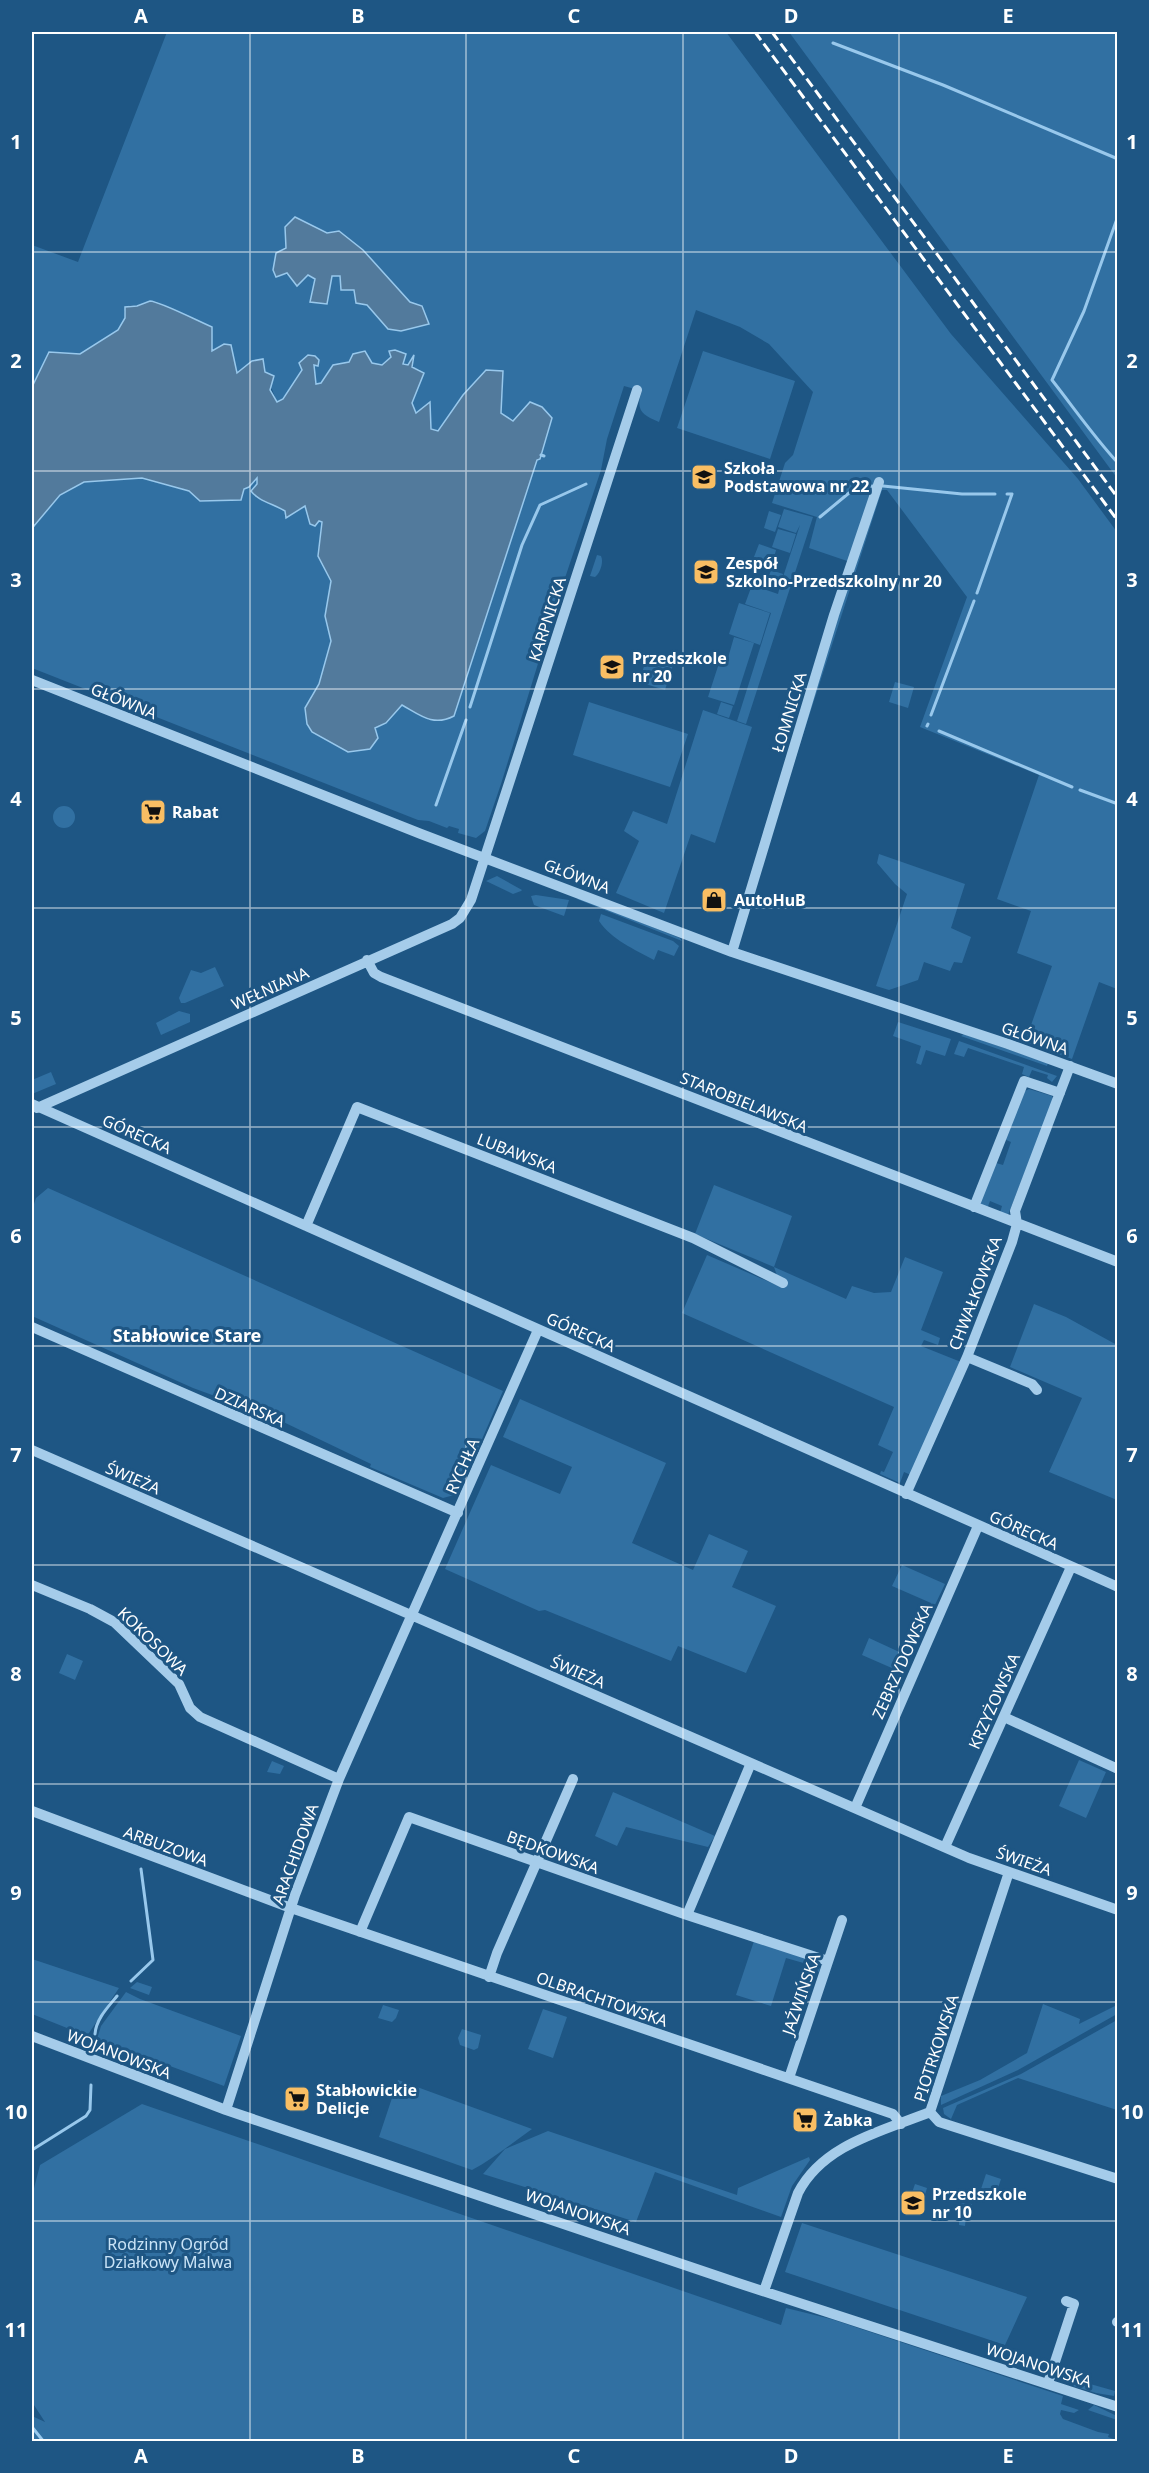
<svg xmlns="http://www.w3.org/2000/svg" width="1149" height="2473" viewBox="0 0 1149 2473" font-family="'Noto Sans',sans-serif">
<style>
.green{fill:#3170a2;fill-rule:evenodd}
.water{fill:#527a9c;stroke:#98c8ec;stroke-width:1.5}
.lines{fill:none;stroke-linecap:round;stroke-linejoin:round}
.stream{stroke:#98c8ec;stroke-width:3}
.minor{stroke:#a5ccea;stroke-width:10}
.rail{stroke:#fff;stroke-width:3;stroke-dasharray:10 4.5;stroke-linecap:butt}
.grid{fill:none;stroke:#fff;stroke-width:1.5;stroke-opacity:0.55}
.labels{text-anchor:middle;dominant-baseline:central;stroke-width:6;stroke-linejoin:round;paint-order:stroke}
.poi-label{font-size:16px;font-weight:bold;fill:#fff;stroke:#1e5684;text-anchor:start}
.street-label{font-size:16px;fill:#fff;stroke:#1e5684}
.park-label{font-size:16px;fill:#c9e3f7;stroke:#1e5684}
.neighbourhood-label{font-size:18px;font-weight:bold;fill:#fff;stroke:#1e5684}
.neatline{fill:none;stroke:#fff;stroke-width:2}
.grid-label{font-size:20px;text-anchor:middle;font-weight:bold;fill:#fff}
</style>
<rect width="100%" height="100%" fill="#1e5684"/>
<!-- green -->
<path class="green" d="M167,32h559l225,302 127,145 39,53v457l-18,-7 -27,77 -47,-17 27,-76 -35,-13 14,-42 -34,-12 42,-124 -119,-48 47,-130 -80,-107h-5l-102,316 73,-243 -44,-15 8,-31 -45,-14 13,-40 8,-8 20,-63 -44,-48 -29,-17 -44,-17 -37,112c-17,-7 -24,-12 -17,-31l-18,-5 -17,53 -6,31 -45,135 -55,179 -16,47 -9,7 -18,-5 1,-4 -10,-3 -2,2 -18,-7 -11,-1 -386,-152v-147l3,5 25,-31 24,-13 58,-4 47,13 55,-2 5,-2 5,-9h3l-1,20 14,4 16,10 -2,4 21,-10 17,16 -4,34 13,25 -6,35 6,25 -12,43 -8,12 1,36 36,19c18,-16 38,-28 54,-46l27,15 25,-4 83,-256 3,-1 2,-12 -42,-34 3,-26 -40,8 -25,36 -7,-3 -1,-26 -15,12 -3,-10 8,-34 -8,-3 1,-10 -5,8 -17,-8 -9,8 -33,-3 -16,3 -12,18 -5,1 -3,-19 6,-5 -17,10 -19,30 -6,2 -12,-30 -13,-11 -15,12 -25,-22v-24l-57,-26 -18,5 -7,-1 -6,6 1,7 -7,12 -38,24 -31,-2 -17,35v-142l46,17zM315,228l48,22 47,52 12,4 -34,23 -47,-53h-9l-22,25 5,-22c-12,-7 -26,-7 -39,-2l-3,-7 3,-17z
M789,32h328v446z
M703,351l92,30 -25,78 -93,-31z
M784,509l29,8 -67,207 -9,-3 34,-108 -26,-9 7,-19 26,9 2,-8 -13,-4 4,-12 12,4 -1,6 18,-55 -4,8 -18,-6z
M769,511l12,4 -6,17 -11,-4z
M778,529l18,5 -6,19 -18,-6z
M759,544l17,6 -4,15 -4,3 -16,-6z
M597,555l4,1c3,6 -1,18 -6,21l-5,-1z
M739,603l31,10 -10,32 -31,-11z
M734,637l20,6 -20,62 -26,-8 13,-40 7,1z
M647,657l26,8 -8,25 -26,-8z
M895,682l19,5 -6,21 -19,-6z
M589,702l99,32 -18,53 -97,-32z
M721,702l12,4 -4,12 -12,-4z
M703,710l49,17 -37,116 -24,-9 -27,79 -48,-20 23,-52 -15,-10 9,-20 34,13z
M53 817a11 11 0 1 1 22 0a11 11 0 1 1-22 0Z
M879,854l86,30 -14,44 20,9 -9,26 -8,-1 -4,9 -26,-9 -6,18 -29,10 -13,-4 31,-92 -12,-10 -18,-21z
M497,876l25,14 -1,1 -8,3 -27,-13z
M536,895l33,5 -5,16 -30,-11 -3,-9z
M579,898l101,40 2,3 -105,-42z
M601,914l72,27 6,5 -5,10 -16,-6 -4,10c-20,-11 -42,-20 -55,-39z
M215,967l9,19 -39,17h-4l-2,-5 12,-28 10,3z
M179,1011l11,3v8l-29,13 -5,-12z
M898,1022l53,17 -6,17 -19,-6 -5,15 -5,-2 5,-17 -28,-10z
M964,1034l84,29 -1,3 -86,-30z
M959,1041l98,35 -5,6 -5,-4 1,-3 -16,-5 -3,7 -7,-3 2,-7 -56,-19 -4,9 -10,-3z
M51,1072l5,12 -24,10v-14z
M1029,1089l23,7 1,4 -45,115 -8,-2 2,-7 -12,-5 -3,8 -5,-3 -2,-5 16,-38 7,2 8,-23 -7,-3 19,-47z
M714,1185l78,31 -18,51 72,32 6,-13 22,7 17,-1 14,-35 38,15 -22,58 19,8 -2,7 -14,-5 -3,6 40,16 -50,113 -7,-3 -4,11 -20,-9 1,-3 3,1 9,-20 -15,-7 16,-38 -212,-94 25,-58 74,32 -7,-20 -79,-33z
M48,1188l455,203 -45,103 -15,4 -73,-31 1,-3 -96,-46 -82,-30 -161,-72v-106l4,-12z
M1034,1304l32,13 51,28v155l-68,-28 33,-74 -72,-31z
M520,1399l146,64 -34,80 61,27 16,-36 39,17 -16,36 44,19 -30,67 -68,-27 -7,15 -126,-51 -6,1 -94,-42 46,-104 69,29 12,-27 -69,-30z
M902,1565l43,19 -12,25 -3,-1 1,-5 -39,-17z
M869,1638l39,18 -7,16 -39,-17z
M67,1654l16,7 -8,19 -16,-7z
M1079,1760l27,12 -20,46 -27,-12z
M272,1761l12,5 -4,8 -13,-2z
M613,1792l102,44 -7,11 -82,-20 -9,19 -22,-10z
M754,1941l60,19 6,9 -2,4 -4,-7 -28,-8 -15,48 -35,-11z
M32,1959l87,29 -32,48 -55,-22z
M137,1982l15,5 -3,8 -19,-7z
M126,1992l14,7 101,37 -17,50 -127,-47 4,-13z
M1043,2004l37,15 -1,5 38,-19v9l-99,56 -77,35v-9l39,-16 47,-27z
M383,2005l16,5 -3,8 -4,4 -14,-4z
M543,2009l24,8 -14,41 -25,-9z
M1117,2020v90l-99,-32 -61,27 -6,14 -7,-5 -1,-6 78,-34z
M462,2029l19,6 -3,13 -4,2 -14,-5 -2,-7z
M398,2080l134,49c-20,14 -39,30 -60,41l-93,-33z
M142,2104l639,221 5,-17 45,11 232,77 -2,8 18,6 -5,3 -13,-3 -1,4 3,5 35,13 11,2 -1,3 8,3 1,-3 1,4 -1086,1v-26l13,6 -13,-20v-206l8,-31z
M548,2131l189,64 1,-7 71,-31 1,3 -18,26 -11,31 -126,-45 -19,50 -153,-48 22,-25z
M986,2174l15,5 -8,24 -15,-5z
M915,2184l12,4 -6,20 -13,-4z
M960,2203l12,1 -1,12h-5l-1,10 -6,-1z
M802,2223l225,74 -22,48 -220,-73z
M1076,2380l39,11 -1,5 -18,-3 -23,-7z
M1094,2405l23,11v4l-29,-10z"/>
<!-- water -->
<path class="water" d="M295,217l32,16 12,-2 24,19 47,52 12,4 7,18 -28,7 -13,-2 -21,-24 -11,-2 -2,-13h-13l-1,-14h-8l-5,28 -17,-2 5,-23 -7,-4 -11,11 -10,-13 -11,4 -3,-7 3,-17 10,-5 -1,-21z
M150,301c9,0 50,21 62,26v24l12,-7 7,1 6,28 15,-12 11,-2 2,13 9,4 -4,14 7,12 6,-3 19,-29 -3,-7 9,-8 7,1 4,4 -1,6 -4,-1 2,19 5,-1 12,-18 16,-3 4,-8 12,-3 7,12 10,2 9,-8 -2,-6 6,-1 11,4 -3,10 5,1 6,-10 -2,12 12,6 -12,30 4,10 14,-11 1,27 7,2 25,-36 23,-25 17,1 -2,42 12,8 17,-19 12,5 10,11 -12,41 -3,1 -83,256c-21,11 -34,-1 -52,-11l-16,18 -11,5 3,10 -8,11 -22,3 -36,-20 -5,-8 -2,-16 14,-24 12,-43 -6,-25 6,-35 -13,-25 4,-34 -3,-1 -4,5 -5,-2 -5,-18 -19,12 -1,-7c-11,-7 -27,-10 -34,-20l6,-7v-6l-8,9 -5,2 -3,11 -41,1 -11,-10 -47,-13 -58,4 -24,13 -26,31 -2,-5v-134l17,-35 31,2 38,-24 7,-12v-11l12,-1z"/>
<g class="lines">
<!-- stream -->
<path class="stream" d="M833,43l110,42 175,74
M1118,216l-34,95 -32,69c22,28 42,57 66,83
M541,455l3,1
M883,486l79,8h33
M820,517l29,-24 23,-7
M977,593l35,-99h-5
M470,707l52,-162 18,-40 46,-21
M931,715l43,-114
M927,726l1,-2
M939,731l133,56
M1080,790l38,14
M436,805l30,-85
M131,1981l22,-21 -12,-91
M95,2034c1,-15 13,-27 22,-38
M32,2150l54,-34 4,-6 1,-25
M32,2427l12,15"/>
<!-- minor -->
<path class="minor" d="M32,680l389,154 311,118 276,92 110,40
M732,952l102,-337 45,-133
M367,960l7,13 7,4 737,285
M32,1104l1086,483
M37,1108l415,-184 8,-6 11,-18 166,-510
M974,1207l50,-126 36,12
M306,1226l51,-119 336,131 90,45
M32,1327l426,186
M967,1357l65,27 5,6
M32,1450l937,408 149,52
M906,1494l61,-137 45,-115 5,-18 -2,-13 55,-145
M32,1585l58,24 24,13 65,62 11,24 10,9 139,62
M1004,1717l114,52
M855,1808l123,-282
M32,1811l259,97 602,206 8,10
M945,1847l126,-280
M687,1915l64,-152
M360,1932l49,-115 278,98 141,46
M489,1977l8,-24 76,-174
M32,2036l194,74 512,173 380,124
M789,2078l53,-158
M226,2110l69,-215 44,-116 199,-449
M930,2112l79,-240
M930,2112l9,10 179,57
M764,2291l34,-98c25,-49 85,-62 132,-81
M1117,2322h1
M1048,2383l26,-79 -8,-3"/>
<!-- rail -->
<path class="rail" d="M755,32l363,489
M772,32l346,466"/>
</g>
<!-- grid -->
<path class="grid" d="M250,32v2410M466,32v2410M683,32v2410M899,32v2410M32,252h1086M32,471h1086M32,689h1086M32,908h1086M32,1127h1086M32,1346h1086M32,1565h1086M32,1784h1086M32,2002h1086M32,2221h1086"/>
<!-- icons -->
<defs>
<g id="school-square" transform="scale(1.35)"><rect x="-9" y="-9" width="18" height="18" rx="4" fill="#f9be63" stroke="#1e5684"/><path d="M0-5L7-2L0 1L-7-2ZM-4 1L0 2.5L4 1V4Q0 6-4 4Z" fill="#111"/></g>
<g id="supermarket-square" transform="scale(1.35)"><rect x="-9" y="-9" width="18" height="18" rx="4" fill="#f9be63" stroke="#1e5684"/><path d="M-6-5.5h2.5l.6 2H6L4.5 2H-2.5L-4.4-4H-6ZM-1.5 3.2a1.3 1.3 0 1 0 .1 0ZM3 3.2a1.3 1.3 0 1 0 .1 0Z" fill="#111"/></g>
<g id="shop-square" transform="scale(1.35)"><rect x="-9" y="-9" width="18" height="18" rx="4" fill="#f9be63" stroke="#1e5684"/><path d="M-5-2.5h2.3a2.7 3.5 0 0 1 5.4 0H5L5.5 6h-11ZM-1.5-2.5h3a1.5 2.3 0 0 0-3 0Z" fill="#111"/></g>
</defs>
<g fill-rule="evenodd">
<use href="#school-square" x="704" y="477"/>
<use href="#school-square" x="706" y="572"/>
<use href="#school-square" x="612" y="667"/>
<use href="#supermarket-square" x="153" y="812"/>
<use href="#shop-square" x="714" y="900"/>
<use href="#supermarket-square" x="297" y="2099"/>
<use href="#supermarket-square" x="805" y="2120"/>
<use href="#school-square" x="913" y="2203"/>
</g>
<g class="labels">
<!-- poi labels -->
<g class="poi-label">
<text x="724" y="468">Szkoła<tspan x="724" dy="18">Podstawowa nr 22</tspan></text>
<text x="726" y="563">Zespół<tspan x="726" dy="18">Szkolno-Przedszkolny nr 20</tspan></text>
<text x="632" y="658">Przedszkole<tspan x="632" dy="18">nr 20</tspan></text>
<text x="172" y="812">Rabat</text>
<text x="734" y="900">AutoHuB</text>
<text x="316" y="2090">Stabłowickie<tspan x="316" dy="18">Delicje</tspan></text>
<text x="824" y="2120">Żabka</text>
<text x="932" y="2194">Przedszkole<tspan x="932" dy="18">nr 10</tspan></text>
</g>
<!-- street labels -->
<g class="street-label">
<text transform="translate(547 619) rotate(-72)">KARPNICKA</text>
<text transform="translate(124 701) rotate(22)">GŁÓWNA</text>
<text transform="translate(789 712) rotate(-73)">ŁOMNICKA</text>
<text transform="translate(577 876) rotate(21)">GŁÓWNA</text>
<text transform="translate(270 988) rotate(-24)">WEŁNIANA</text>
<text transform="translate(1035 1038) rotate(19)">GŁÓWNA</text>
<text transform="translate(744 1102) rotate(22)">STAROBIELAWSKA</text>
<text transform="translate(137 1134) rotate(24)">GÓRECKA</text>
<text transform="translate(517 1153) rotate(21)">LUBAWSKA</text>
<text transform="translate(975 1293) rotate(-69)">CHWAŁKOWSKA</text>
<text transform="translate(581 1332) rotate(24)">GÓRECKA</text>
<text transform="translate(250 1407) rotate(24)">DZIARSKA</text>
<text transform="translate(462 1466) rotate(-66)">RYCHŁA</text>
<text transform="translate(133 1478) rotate(23)">ŚWIEŻA</text>
<text transform="translate(1024 1530) rotate(24)">GÓRECKA</text>
<text transform="translate(153 1641) rotate(44)">KOKOSOWA</text>
<text transform="translate(902 1661) rotate(-66)">ZEBRZYDOWSKA</text>
<text transform="translate(578 1672) rotate(23)">ŚWIEŻA</text>
<text transform="translate(994 1701) rotate(-66)">KRZYŻOWSKA</text>
<text transform="translate(166 1846) rotate(20)">ARBUZOWA</text>
<text transform="translate(553 1852) rotate(20)">BĘDKOWSKA</text>
<text transform="translate(295 1854) rotate(-70)">ARACHIDOWA</text>
<text transform="translate(1024 1861) rotate(19)">ŚWIEŻA</text>
<text transform="translate(801 1994) rotate(-71)">JAŹWIŃSKA</text>
<text transform="translate(602 1999) rotate(19)">OLBRACHTOWSKA</text>
<text transform="translate(936 2048) rotate(-72)">PIOTRKOWSKA</text>
<text transform="translate(119 2054) rotate(21)">WOJANOWSKA</text>
<text transform="translate(578 2212) rotate(19)">WOJANOWSKA</text>
<text transform="translate(1039 2365) rotate(18)">WOJANOWSKA</text>
</g>
<!-- park labels -->
<g class="park-label">
<text x="168" y="2244">Rodzinny Ogród<tspan x="168" dy="18">Działkowy Malwa</tspan></text>
</g>
<!-- neighbourhood labels -->
<g class="neighbourhood-label">
<text x="187" y="1335">Stabłowice Stare</text>
</g>
</g>
<!-- border -->
<rect width="1149" height="2473" fill="none" stroke="#1e5684" stroke-width="66"/>
<rect x="33" y="33" width="1083" height="2407" class="neatline"/>
<g class="grid-label">
<text x="141" y="23">A</text>
<text x="358" y="23">B</text>
<text x="574" y="23">C</text>
<text x="791" y="23">D</text>
<text x="1008" y="23">E</text>
<text x="16" y="149">1</text>
<text x="1132" y="149">1</text>
<text x="16" y="368">2</text>
<text x="1132" y="368">2</text>
<text x="16" y="587">3</text>
<text x="1132" y="587">3</text>
<text x="16" y="806">4</text>
<text x="1132" y="806">4</text>
<text x="16" y="1025">5</text>
<text x="1132" y="1025">5</text>
<text x="16" y="1243">6</text>
<text x="1132" y="1243">6</text>
<text x="16" y="1462">7</text>
<text x="1132" y="1462">7</text>
<text x="16" y="1681">8</text>
<text x="1132" y="1681">8</text>
<text x="16" y="1900">9</text>
<text x="1132" y="1900">9</text>
<text x="16" y="2119">10</text>
<text x="1132" y="2119">10</text>
<text x="16" y="2337">11</text>
<text x="1132" y="2337">11</text>
<text x="141" y="2463">A</text>
<text x="358" y="2463">B</text>
<text x="574" y="2463">C</text>
<text x="791" y="2463">D</text>
<text x="1008" y="2463">E</text>
</g>
</svg>
